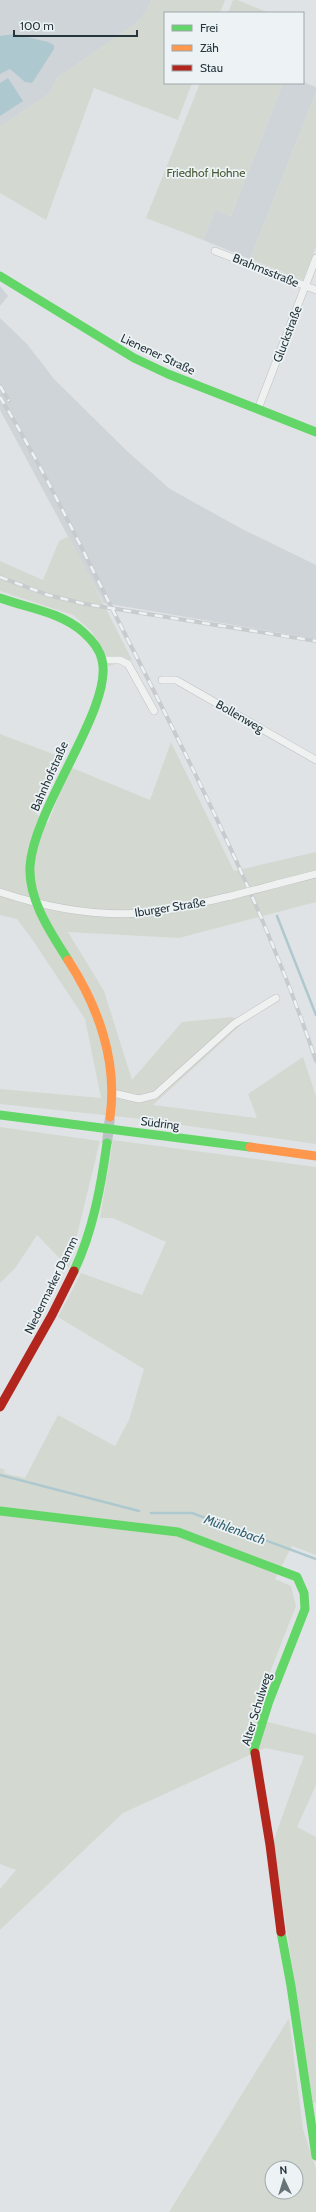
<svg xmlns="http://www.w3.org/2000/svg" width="316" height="2212" viewBox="0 0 316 2212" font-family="Cabin,sans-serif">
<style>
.built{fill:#ced4d8}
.green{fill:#d3d9d0;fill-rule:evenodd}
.water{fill:#aec8cf}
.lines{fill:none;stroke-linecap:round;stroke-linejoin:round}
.stream{stroke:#aec8cf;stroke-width:2.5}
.secondary-tunnel{stroke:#bbc0c3;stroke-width:10;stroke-dasharray:10 5;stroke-linecap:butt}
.street-casing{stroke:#bec1c3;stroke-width:8}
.street{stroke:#eff1f1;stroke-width:7}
.fast{stroke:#63d668;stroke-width:9}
.slow{stroke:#ff974d;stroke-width:9}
.jam{stroke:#b3261e;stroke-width:9}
.rail-casing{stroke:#c8cbcd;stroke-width:4}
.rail{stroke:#edf3f5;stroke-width:2.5;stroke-dasharray:8;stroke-linecap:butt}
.street-bridge-casing{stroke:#bec1c3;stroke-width:8;stroke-linecap:butt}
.street-bridge{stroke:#eff1f1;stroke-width:7}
.labels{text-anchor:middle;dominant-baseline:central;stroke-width:3.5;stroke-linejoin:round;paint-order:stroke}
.park-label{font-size:12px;fill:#475835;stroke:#edf3f5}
.street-label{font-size:12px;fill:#27363d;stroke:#edf3f5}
.water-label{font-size:13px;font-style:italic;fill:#33616f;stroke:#edf3f5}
</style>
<rect width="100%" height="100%" fill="#e0e3e5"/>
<!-- built -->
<path class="built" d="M0,0h152l-10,17 -7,7 -78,54 -7,15 -50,34z
M303,82l13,5v5l-66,167 -47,-19 12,-30 16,6 52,-133z
M0,286l8,10 -8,10z
M0,318l27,26 27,35 73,72 43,38 74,41 72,35v74l-212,-36 -104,-193z"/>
<!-- green -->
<path class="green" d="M152,0h73l-5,13h-55v70h27l-14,37 -84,-32 -48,132 -46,-27v-66l50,-34 7,-15 78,-54 7,-7z
M233,0h4l33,13h-42z
M200,83h83l-52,133 -16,-6 -12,30 -57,-22z
M316,92v155l-13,33 -53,-21z
M69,536l63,124 -24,6 -3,-14 -14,-21 -18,-16 -73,-24v-30l43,19 16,-39z
M0,734l61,23 -28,54 15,12 22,-56 80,33 21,-58 63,129 82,-19v50l-137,36 -111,-6 36,59 28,89 50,-58 50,-5 11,6 -90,82 104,13 -9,-24 55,-37 13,39v48l-184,-26 -132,-14v-15l101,9 -16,-79 -53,-80 -15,-20 -17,-4z
M0,1127l100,14 -31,127 -32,-33 -21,32 -16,16z
M113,1140l203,27v388l-24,-9 -17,33 16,7 5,20 -44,112 64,16v51l-19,42 19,10v265l-3,1 -40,-261 31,-86 -39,-8 -142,65 -123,117v-41l16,-19 -16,-6v-396l5,2 -1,3 21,5 33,-63 57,31 14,-26 15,-51 -86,-52 23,-44 61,22 24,-53 -53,-24h-13z
M289,2018l14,111 13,40v43h-147zM272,2168h24v24h-24z"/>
<!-- water -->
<path class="water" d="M15,34l33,8 6,3v4l-22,34 -7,-1 -15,-13 -10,5v-38z
M8,78l15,23 -23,15v-33z"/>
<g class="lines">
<!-- stream -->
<path class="stream" d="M277,916l39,99
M0,1475l139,36
M151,1513h41l124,46"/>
<!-- secondary-tunnel -->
<path class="secondary-tunnel" d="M107,1143l3,-26"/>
<!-- street casing -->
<g class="street-casing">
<path id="street" d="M215,251l101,39
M258,409l58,-151
M102,660h18l8,4 26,47
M162,680h14l140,80
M277,884l39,-10
M0,892c51,17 102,26 156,20 26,-4 51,-11 75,-16
M113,1093l26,6 16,-4 79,-71 42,-26"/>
</g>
<!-- street -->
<use href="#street" class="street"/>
<!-- fast -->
<path class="fast" d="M0,276l134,82 34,16 148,58
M0,598c27,10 61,14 83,34 8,7 17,18 19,28 12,46 -68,147 -72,206 -2,34 21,67 38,94
M0,1115l250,32
M74,1271c19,-40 27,-85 33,-128
M0,1511l178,21 119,45 7,16 1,16 -36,92 -15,48 1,4
M281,1932l10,54 25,170"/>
<!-- slow -->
<path class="slow" d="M68,960c30,46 50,101 42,157
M250,1147l66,9"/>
<!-- jam -->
<path class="jam" d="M0,1407l52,-92 22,-44
M255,1753l15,92 11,87"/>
<!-- rail casing -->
<g class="rail-casing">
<path id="rail" d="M0,386l9,15
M0,397c48,79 87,163 129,245 70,137 138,273 187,419
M0,577l48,18 37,9 231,37"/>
</g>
<!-- rail -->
<use href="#rail" class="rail"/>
<!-- street-bridge casing -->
<g class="street-bridge-casing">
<path id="street-bridge" d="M231,896l46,-12"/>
</g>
<!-- street-bridge -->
<use href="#street-bridge" class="street-bridge"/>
</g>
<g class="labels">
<!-- park labels -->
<g class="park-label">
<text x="206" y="172">Friedhof Hohne</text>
</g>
<!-- street labels -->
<g class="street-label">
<text transform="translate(266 270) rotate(22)">Brahmsstraße</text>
<text transform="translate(287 334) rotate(-69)">Gluckstraße</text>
<text transform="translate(158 354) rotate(25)">Lienener Straße</text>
<text transform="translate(240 716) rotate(30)">Bollenweg</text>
<text transform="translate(49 776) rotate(-66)">Bahnhofstraße</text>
<text transform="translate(170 907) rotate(-9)">Iburger Straße</text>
<text transform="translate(160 1123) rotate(7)">Südring</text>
<text transform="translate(51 1285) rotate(-64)">Niedermarker Damm</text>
<text transform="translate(256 1709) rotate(-73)">Alter Schulweg</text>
</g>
<!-- water labels -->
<g class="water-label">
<text transform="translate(235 1529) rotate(20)">Mühlenbach</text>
</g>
</g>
<!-- legend -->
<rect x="164" y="12" width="140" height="72" fill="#edf3f5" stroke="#9ea7ab"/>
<rect x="172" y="25" width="20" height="6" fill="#63d668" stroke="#9ea7ab"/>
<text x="200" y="32" font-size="12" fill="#27363d">Frei</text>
<rect x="172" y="45" width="20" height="6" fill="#ff974d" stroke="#9ea7ab"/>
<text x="200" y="52" font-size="12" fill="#27363d">Zäh</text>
<rect x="172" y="65" width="20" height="6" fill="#b3261e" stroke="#9ea7ab"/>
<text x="200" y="72" font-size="12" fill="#27363d">Stau</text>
<!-- north arrow -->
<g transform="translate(284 2180) rotate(356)"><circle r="19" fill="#edf3f5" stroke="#9ea7ab"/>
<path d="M0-3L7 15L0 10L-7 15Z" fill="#687378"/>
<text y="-6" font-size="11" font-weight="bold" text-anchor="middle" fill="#27363d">N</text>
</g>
<!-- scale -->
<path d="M14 30v6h123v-6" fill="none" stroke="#27363d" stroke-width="2"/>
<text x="20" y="30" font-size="12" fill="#27363d" stroke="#edf3f5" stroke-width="3" paint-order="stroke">100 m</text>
</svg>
